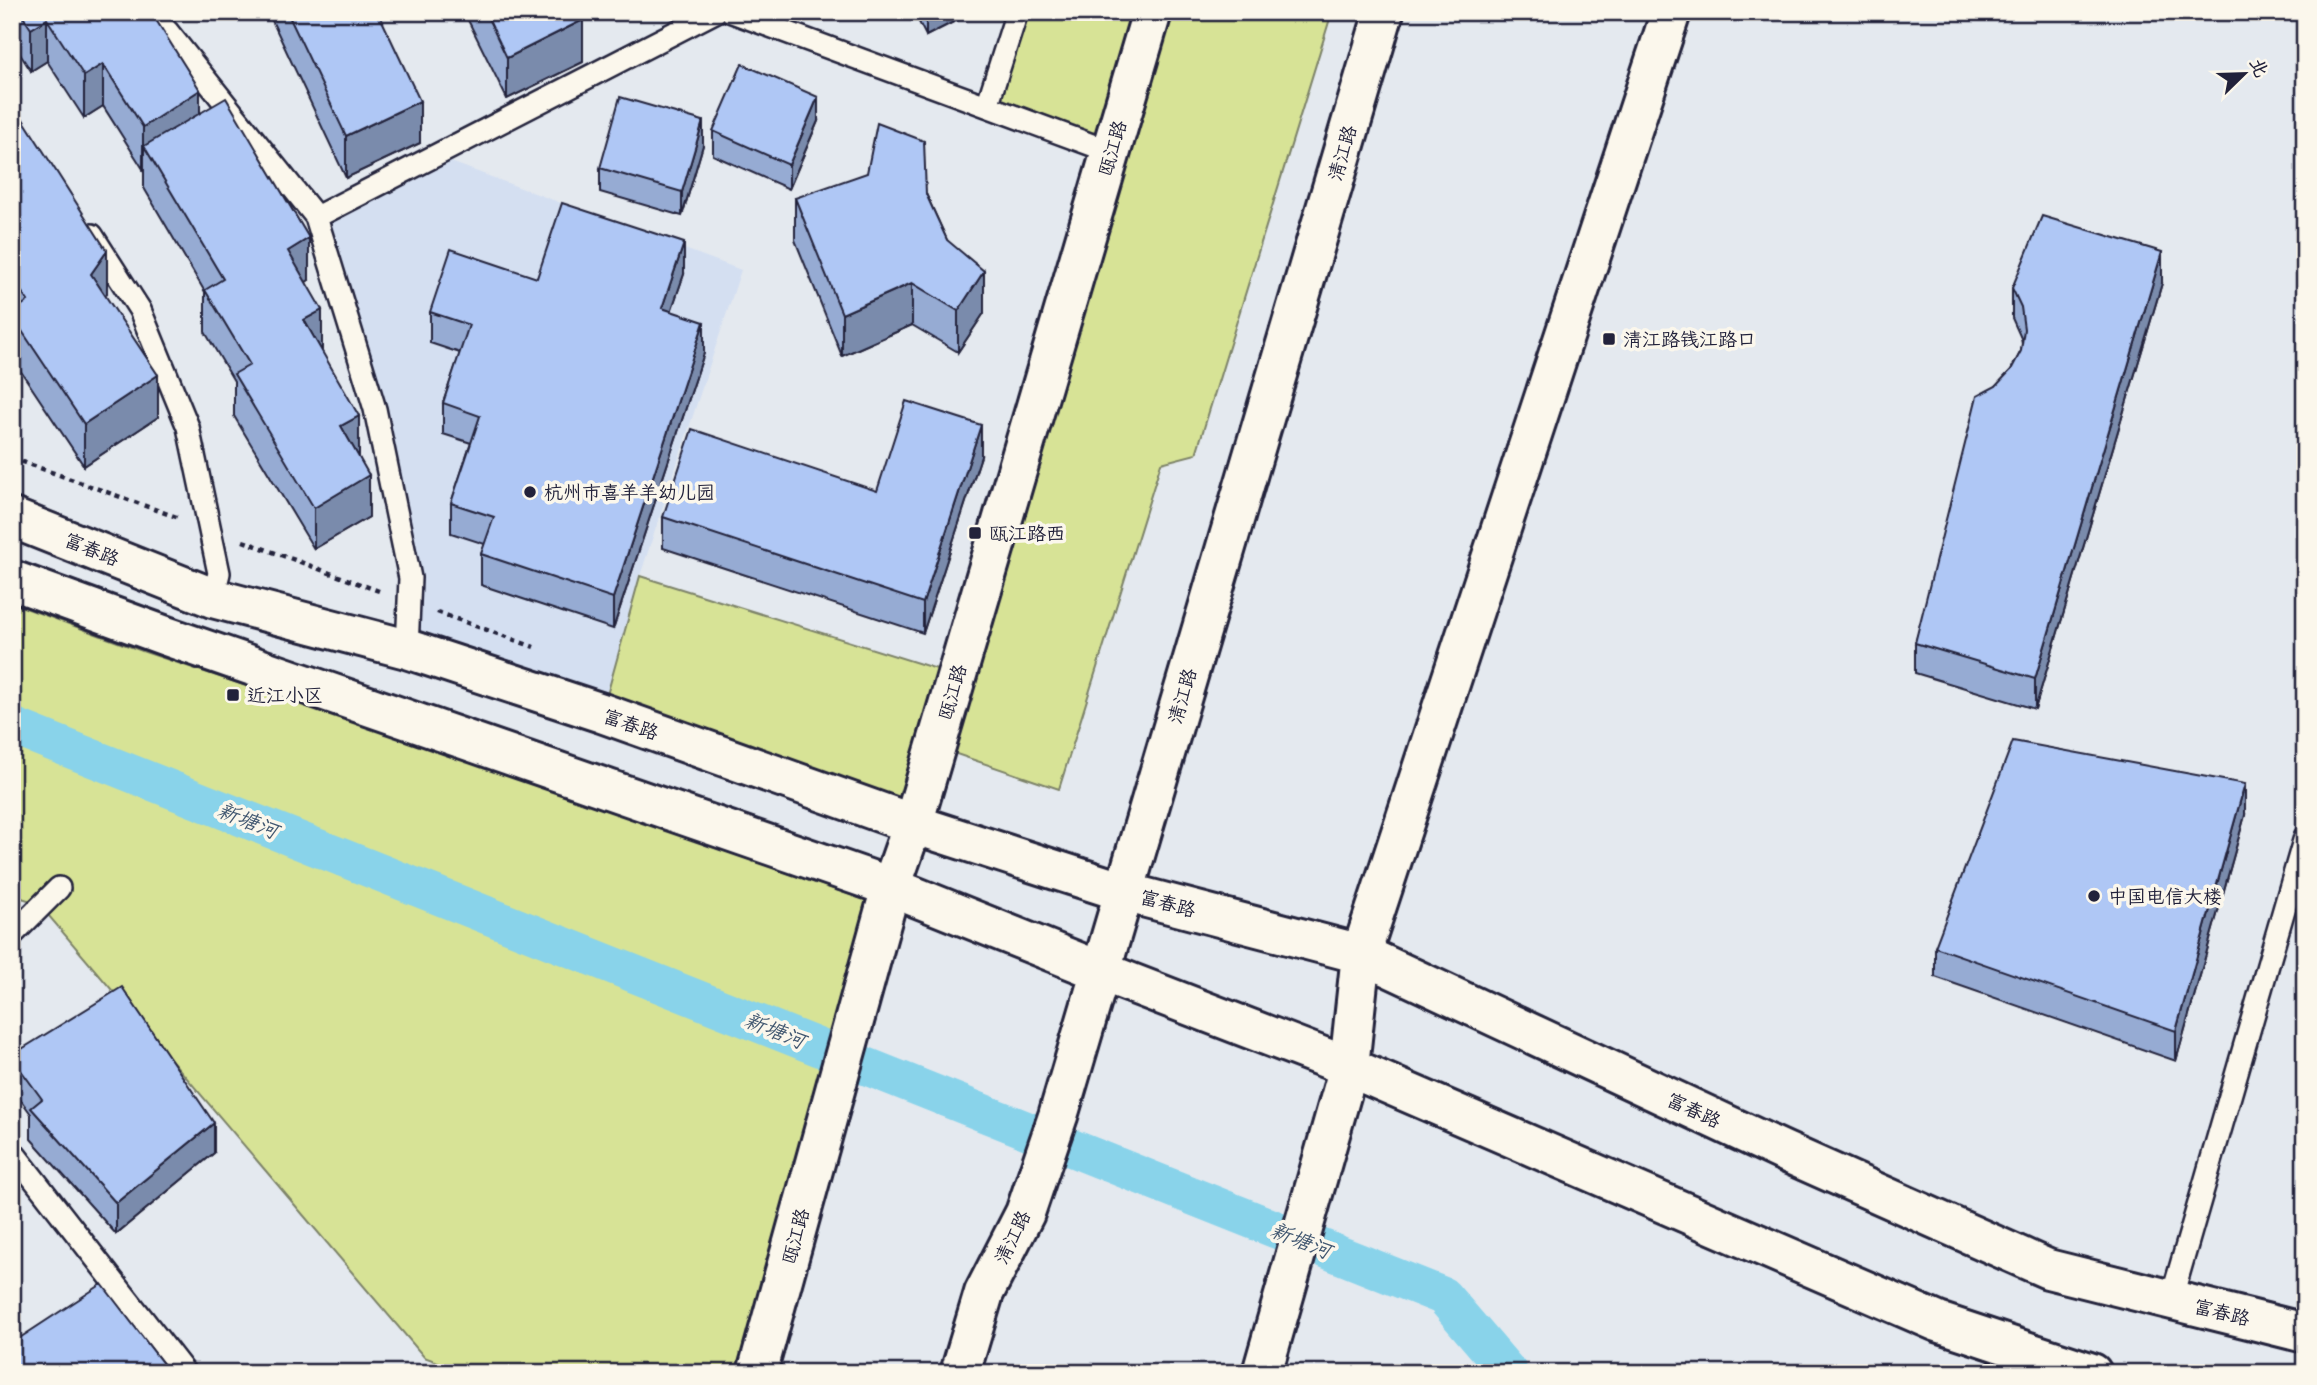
<svg xmlns="http://www.w3.org/2000/svg" width="2317" height="1385" viewBox="0 0 2317 1385" font-family="Delius,'LXGW WenKai TC',sans-serif">
<style>
.built{fill:#d4dff1}
.green{fill:#d7e396;stroke:#7c8268;stroke-width:2}
.lines{fill:none;stroke-linecap:round;stroke-linejoin:round}
.canal{stroke:#89d3ea;stroke-width:38}
.service-casing{stroke:#22223b;stroke-width:26}
.minor-casing{stroke:#22223b;stroke-width:44}
.tertiary-casing{stroke:#22223b;stroke-width:44}
.secondary-casing{stroke:#22223b;stroke-width:44}
.path{stroke:#22223b;stroke-width:4.5;stroke-dasharray:5 5;stroke-linecap:butt}
.service{stroke:#fbf7ec;stroke-width:21}
.minor{stroke:#fbf7ec;stroke-width:38}
.tertiary{stroke:#fbf7ec;stroke-width:38}
.secondary{stroke:#fbf7ec;stroke-width:38}
.wall{fill:#96abd3;stroke:#22223b;stroke-width:2}
.shaded-wall{fill:#7a8bac;stroke:#22223b;stroke-width:2}
.building{fill:#afc7f5;stroke:#22223b;stroke-width:2}
.poi-dot{fill:#22223b;stroke:#fbf7ec;stroke-width:2.5}
.labels{text-anchor:middle;dominant-baseline:central;stroke-width:7;stroke-linejoin:round;paint-order:stroke}
.street-label{font-size:19px;fill:#22223b;stroke:#fbf7ec}
.poi-label{font-size:19px;fill:#22223b;stroke:#fbf7ec;text-anchor:start}
.water-label{font-size:21px;font-style:italic;fill:#415770;stroke:#fbf7ec}
</style>
<rect width="100%" height="100%" fill="#e4e9ef"/>
<filter id="ink" filterUnits="userSpaceOnUse"><feTurbulence type="fractalNoise" baseFrequency=".0143" numOctaves="2"/><feDisplacementMap in="SourceGraphic" scale="14" xChannelSelector="R" yChannelSelector="G"/><feConvolveMatrix kernelMatrix="1 2 1 2 8 2 1 2 1" color-interpolation-filters="sRGB"/></filter>
<g filter="url(#ink)">
<!-- built -->
<path class="built" d="M435,156l306,114 -101,306 -38,137 -195,-64 3,-71 -94,-361z"/>
<!-- green -->
<path class="green" d="M1017,12h315l-136,442 -35,9 -102,326 -123,-42 -23,77 -311,-111 38,-137 316,99 155,-522 -124,-47z
M12,603l133,49 260,87 466,163 -131,471h-273l-43,-16 -386,-454 -26,-8z"/>
<g class="lines">
<!-- canal -->
<path class="canal" d="M12,726l1431,570 66,77"/>
<!-- service casing -->
<g class="service-casing">
<path id="service" d="M149,12l19,20 148,185 59,192 35,169 -3,71
M732,12l379,140
M987,106l30,-94
M316,217l399,-205
M92,235l48,75 48,117 31,146 -6,25
M12,935l47,-47
M12,1151l173,222
M2171,1300l134,-463"/>
</g>
<!-- minor casing -->
<g class="minor-casing">
<path id="minor" d="M757,1373l134,-486 22,-63 239,-812"/>
</g>
<!-- tertiary casing -->
<g class="tertiary-casing">
<path id="tertiary" d="M12,518l201,80 194,51 195,64 311,111 211,68
M12,580l154,56 725,251 209,84 249,96"/>
</g>
<!-- secondary casing -->
<g class="secondary-casing">
<path id="secondary" d="M1124,892l237,62 422,197 265,118 257,64
M1349,1067l589,255 154,51
M960,1373l24,-80 41,-80 33,-97 326,-1104
M1262,1373l87,-306 12,-113 310,-942"/>
</g>
<!-- path -->
<path class="path" d="M12,458l167,60
M243,541l136,50
M437,612l97,35"/>
<!-- service -->
<use href="#service" class="service"/>
<!-- minor -->
<use href="#minor" class="minor"/>
<!-- tertiary -->
<use href="#tertiary" class="tertiary"/>
<!-- secondary -->
<use href="#secondary" class="secondary"/>
</g>
<!-- wall -->
<path class="wall" d="M12,12h139l49,101 109,167 -3,2 16,70 37,105 10,60 -55,32 -80,-133v-35l-29,-49v-40l-61,-104v-20l-1,1 -40,-63 -19,12 -37,-57 -16,10 -19,-29z
M268,12h110l42,131 -74,35z
M464,12h115l4,50 -76,37z
M914,12h59l-47,24z
M12,102l95,191 -2,2 53,122 -74,49 -72,-108z
M818,121l-29,68 -76,-34v-24z
M703,145l-21,71 -82,-24v-24z
M926,194l21,46 37,73 -26,39 -46,-27 -70,31 -47,-116v-42z
M684,274l-13,37 33,42 -91,276 -132,-44v-31l4,-10 -34,-11v-30l20,-60 -28,-9v-31l17,-50 -30,-10v-31z
M2162,283l-127,426 -120,-36v-30l81,-257 15,-16 10,-19 1,-7 -1,-6 -9,-20v-30z
M981,456l-58,177 -260,-85v-31l214,-26z
M2245,815l-69,246 -241,-84v-30z
M12,1055l202,98 -98,81 -85,-95v-25l-19,-26z
M12,1343l158,30h-158z"/>
<!-- shaded-wall -->
<path class="shaded-wall" d="M926,12h47l-47,24z
M47,19v42l-16,10v-42z
M583,20v42l-76,37v-41z
M103,64v42l-19,12v-42z
M200,90v42l-56,14v22l-1,1v-42z
M818,97v24l-29,68v-24z
M420,101v42l-74,35v-42z
M703,121v24l-21,71v-24z
M309,238v42l-21,13v-42z
M684,243v31l-22,64v-30z
M107,251v42l-16,23v-42z
M2162,252v31l-127,426v-30z
M984,271v42l-26,39v-41z
M912,283v42l-70,31v-42z
M322,310v42l-18,-32z
M704,322v31l-91,276v-31z
M158,375v42l-74,49v-42z
M359,416v42l-18,-32z
M981,425v31l-58,177v-30z
M369,475v42l-55,32v-41z
M2245,784v31l-69,246v-30z
M214,1123v30l-98,81v-31z"/>
<!-- building -->
<path class="building" d="M20,12h131l49,78 -57,37 -40,-63 -19,12 -37,-57 -16,10z
M287,12h91l42,89 -74,35z
M485,12h94l4,8 -76,38z
M742,64l76,33 -29,68 -76,-34z
M620,97l83,24 -21,71 -82,-24z
M226,98l83,140 -21,13 34,59 -18,10 55,96 -18,10 28,49 -55,33 -80,-134 16,-9 -45,-75 18,-11 -79,-133z
M12,102l95,149 -16,23 67,101 -74,49 -72,-108v-4l16,-11 -16,-23z
M877,123l47,18 2,53 21,46 37,31 -26,40 -46,-28 -70,31 -47,-116 72,-25z
M562,203l122,40 -22,65 42,14 -91,276 -132,-44 13,-37 -43,-14 29,-87 -37,-13 26,-78 -39,-13 21,-63 86,29z
M2042,216l120,36 -127,427 -120,-36 62,-247 19,-10 15,-16 10,-19 3,-22 -3,-22 -9,-19z
M906,401l75,24 -58,178 -260,-86 29,-88 185,62z
M2013,741l232,43 -69,247 -241,-84z
M122,987l92,136 -98,80 -85,-95 11,-9 -30,-41v-3z
M102,1284l68,89h-151l-7,-10v-20z"/>
</g>
<!-- markers -->
<g class="poi-dot">
<rect x="1602" y="332" width="14" height="14" rx="3.5"/>
<circle cx="530" cy="492" r="7"/>
<rect x="968" y="526" width="14" height="14" rx="3.5"/>
<rect x="226" y="688" width="14" height="14" rx="3.5"/>
<circle cx="2094" cy="896" r="7"/>
</g>
<g class="labels">
<!-- street labels -->
<g class="street-label">
<text transform="translate(1112 148) rotate(-74)">瓯江路</text>
<text transform="translate(1342 153) rotate(-74)">清江路</text>
<text transform="translate(92 549) rotate(22)">富春路</text>
<text transform="translate(952 692) rotate(-74)">瓯江路</text>
<text transform="translate(1182 696) rotate(-74)">清江路</text>
<text transform="translate(631 724) rotate(19)">富春路</text>
<text transform="translate(1168 903) rotate(15)">富春路</text>
<text transform="translate(1694 1110) rotate(25)">富春路</text>
<text transform="translate(795 1236) rotate(-75)">瓯江路</text>
<text transform="translate(1012 1237) rotate(-64)">清江路</text>
<text transform="translate(2222 1312) rotate(14)">富春路</text>
</g>
<!-- poi labels -->
<g class="poi-label">
<text x="1623" y="339">清江路钱江路口</text>
<text x="544" y="492">杭州市喜羊羊幼儿园</text>
<text x="989" y="533">瓯江路西</text>
<text x="247" y="695">近江小区</text>
<text x="2108" y="896">中国电信大楼</text>
</g>
<!-- water labels -->
<g class="water-label">
<text transform="translate(248 820) rotate(22)">新塘河</text>
<text transform="translate(775 1030) rotate(22)">新塘河</text>
<text transform="translate(1301 1240) rotate(22)">新塘河</text>
</g>
</g>
<!-- margin -->
<rect width="2317" height="1385" fill="none" stroke="#fbf7ec" stroke-width="42"/>
<rect x="21" y="21" width="2275" height="1343" fill="none" stroke="#22223b" stroke-width="2.5" filter="url(#ink)"/>
<!-- north arrow -->
<g transform="translate(2244 74) rotate(67)" stroke="#fbf7ec" stroke-width="5" paint-order="stroke">
<path d="M0-5L12 26L0 18L-12 26Z" fill="#22223b"/>
<text y="-10" font-size="19" font-weight="bold" text-anchor="middle" fill="#22223b">北</text>
</g>
</svg>
